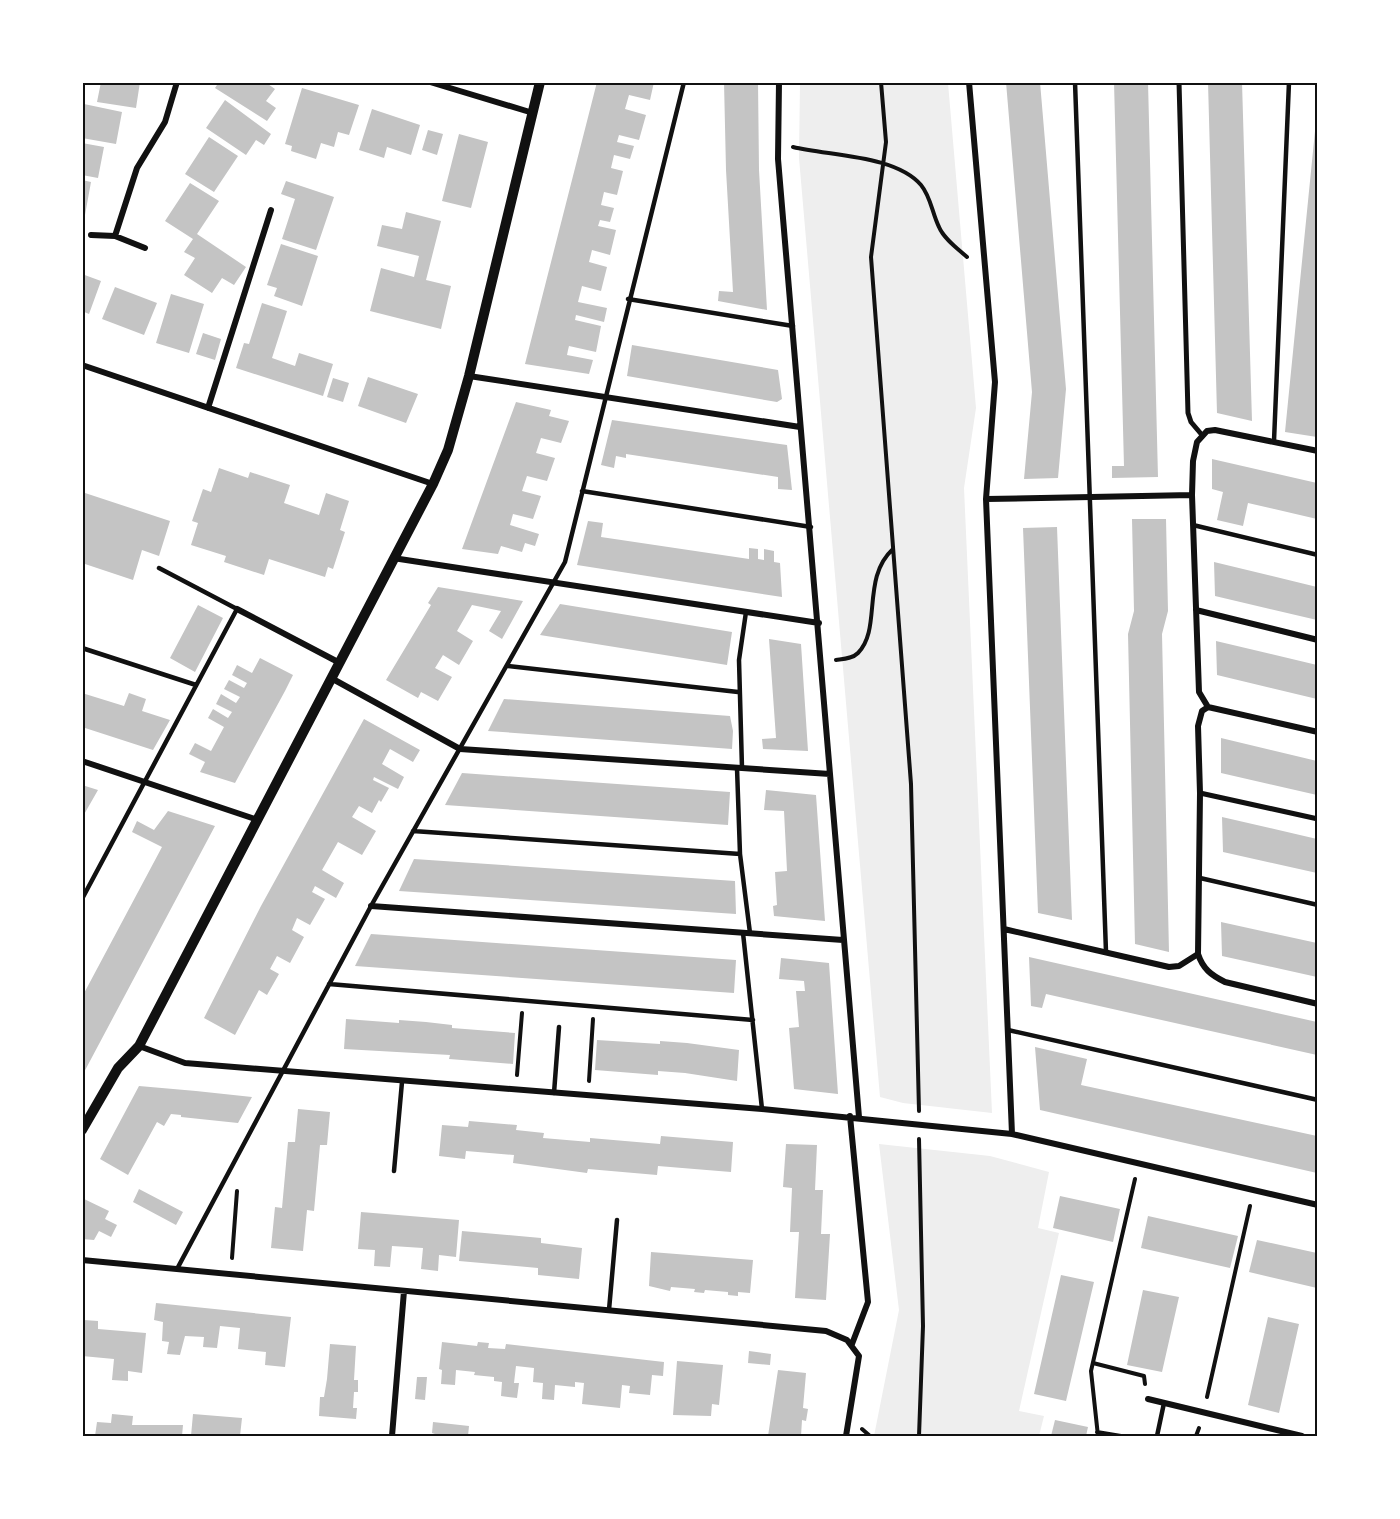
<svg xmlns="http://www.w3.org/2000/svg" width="1400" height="1519" viewBox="0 0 1400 1519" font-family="Overpass,sans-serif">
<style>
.green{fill:#eee}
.building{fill:#c4c4c4}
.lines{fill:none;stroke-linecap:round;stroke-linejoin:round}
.path{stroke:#111;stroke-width:4}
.service{stroke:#111;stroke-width:4.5}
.pedestrian{stroke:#111;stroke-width:5}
.minor{stroke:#111;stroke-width:6}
.tertiary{stroke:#111;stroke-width:10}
.neatline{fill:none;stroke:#111;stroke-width:2}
</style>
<rect width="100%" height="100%" fill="#fff"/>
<!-- green -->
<path class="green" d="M800,83h148l28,325 -12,80 28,625 -89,-10 -23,-6 -81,-939z
M879,1144l111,12 59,16 -11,56 21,5 -40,178 25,5 -5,20h-165l25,-126z"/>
<!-- building -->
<path class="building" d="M101,82h39l-4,26 -39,-6z
M219,82h46l10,7 -9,12 10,7 -9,13 -52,-33z
M597,82h57l-4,18 -21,-5 -4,14 21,6 -7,25 -20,-5 -2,7 17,4 -4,13 -16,-4 -3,13 12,3 -6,24 -13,-3 -3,13 13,3 -4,14 -10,-2 -2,6 18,4 -6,25 -18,-5 -3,12 18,5 -6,24 -19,-5 -4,16 29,6 -3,14 -28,-7 -1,5 26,6 -5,26 -27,-6 -1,4 -1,5 26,5 -4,14 -64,-10z
M724,82h34l1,88 8,140 -49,-9 1,-10 14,1 -7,-122z
M1006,82h34l26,307 -8,89 -34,1 8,-87z
M1114,82h34l10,395 -46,1v-12h12z
M1208,82h34l10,339 -35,-8z
M302,88l57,17 -10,30 -11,-3 -4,15 -13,-4 -5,16 -25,-8 1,-5 -7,-2z
M225,100l46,34 -7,11 -8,-5 -10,15 -40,-27z
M84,104l38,8 -6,32 -34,-6z
M372,109l48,16 -9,30 -24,-8 -3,11 -25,-8z
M1316,121h1v316l-32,-5z
M428,130l15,4 -6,21 -15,-5z
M459,134l29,8 -17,66 -29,-7z
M209,137l29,19 -24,36 -29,-18z
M82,143l22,4 -6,31 -16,-3z
M82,180l9,2 -6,33 -3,-1z
M286,181l48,16 -18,53 -34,-11 13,-40 -14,-5z
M190,183l29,18 -22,33 49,33 -12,18 -12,-7 -10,15 -28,-18 11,-17 -11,-6 9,-13 -28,-18z
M406,212l35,9 -15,59 25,6 -10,43 -71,-18 11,-43 33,9 5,-21 -42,-10 5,-21 20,4z
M281,244l37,12 -16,50 -28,-10 3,-8 -10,-3z
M82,274l19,7 -12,33 -7,-3z
M115,287l42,16 -13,32 -42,-16z
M171,294l33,10 -15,49 -33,-10z
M262,303l25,8 -15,47 23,8 4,-13 34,11 -10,32 -87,-28 8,-25 5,1z
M203,333l18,6 -6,21 -19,-6z
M632,345l146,25 4,29 -5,3 -150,-26z
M368,377l50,17 -12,29 -48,-17z
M333,378l16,5 -6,19 -16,-5z
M516,402l35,8 -2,6 20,5 -8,22 -20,-5 -5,15 19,5 -8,23 -20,-5 -5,15 19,5 -8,23 -20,-5 -3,11 29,9 -4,12 -10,-3 -3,9 -21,-6 -3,8 -36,-5z
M612,420l175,25 5,45 -14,-1v-12l-152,-23v4l-10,-2 -2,12 -13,-3z
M1212,459l105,24v36l-69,-16 -5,23 -26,-6 6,-28 -11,-3z
M219,468l29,10 2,-6 40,13 -6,18 35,12 7,-22 23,8 -9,29 5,2 -12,37 -5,-2 -3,10 -56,-18 -5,16 -40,-13 2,-6 -35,-11 7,-22 -6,-2 11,-32 8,3z
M82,492l88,29 -11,35 -17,-6 -9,30 -51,-17z
M1132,519h34l2,92 -6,23 7,318 -34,-8 -7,-310 6,-23z
M588,521l15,2 -2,14 148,22v-11l9,1v10l6,1v-11l10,2v11l6,1 2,34 -205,-32z
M1057,527l14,367 1,26 -34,-7 -15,-385z
M1214,562l103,25v33l-102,-24z
M438,587l85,14 -21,38 -13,-8 12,-20 -29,-6 -15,26 16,10 -14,24 -16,-10 -8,13 17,9 -14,24 -17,-9 -3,6 -32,-18 45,-75 -3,-2z
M560,604l172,28 -5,33 -187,-30z
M198,605l25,13 -28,54 -25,-14z
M769,639l32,5 7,107 -45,-2 -1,-10 14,-1z
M1216,641l101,24v34l-100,-24z
M260,658l33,17 -8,16 -50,92 -35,-11 5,-10 -16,-8 6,-11 16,8 13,-24 -16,-9 5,-9 15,9 4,-6 -16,-8 5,-10 15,9 4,-6 -16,-8 5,-9 15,8 3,-5 -15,-8 5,-10 15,8z
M82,693l42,13 5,-13 17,6 -4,12 28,9 -17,30 -71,-23z
M504,699l226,17 3,15 -1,18 -244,-18z
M364,719l56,31 -7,12 -23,-13 -8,15 22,13 -6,12 -24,-12 -1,3 16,8 -8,14 -2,-2 -7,13 -13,-7 -7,11 24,14 -14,24 -24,-13 -16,28 22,13 -8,15 -21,-12 -3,6 13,7 -15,26 -13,-7 -5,12 12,7 -14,26 -13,-7 -7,13 9,5 -12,21 -8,-5 -24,45 -31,-17 57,-112z
M1221,738l96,23v34l-96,-22z
M462,773l268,19 -2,33 -283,-20z
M82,785l16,5 -16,28z
M766,790l50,5 9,126 -51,-5 -1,-10 4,-1 -2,-33 12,-1 -3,-60 -20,-1z
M168,811l47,15 -133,250v-79l80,-150 -30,-15 5,-11 17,9z
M1222,817l95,22v34l-94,-21z
M414,859l321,22 1,33 -337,-23z
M1221,922l96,21v34l-95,-21z
M371,934l365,26 -2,33 -379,-27z
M1029,957l288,65v33l-271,-61 -4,14 -11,-2z
M781,958l48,5 9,131 -44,-5 -5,-61 10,-1 -3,-36h9l-1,-10 -25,-2z
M346,1019l53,4v-3l27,2 26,3v3l63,5 -2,31 -64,-5 1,-4 -106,-6z
M597,1040l63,4v-3l27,2 52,7 -2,31 -52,-8 -27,-2v4l-63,-5z
M1035,1047l52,12 -6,26 236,51v37l-277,-63z
M139,1086l57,5 56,6 -14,26 -57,-6v-2l-10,-1 -7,12 -7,-4 -29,53 -28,-16z
M298,1109l32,3 -3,33h-7l-6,66 -7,-1 -4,41 -32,-3 4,-41 7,1 6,-66h7z
M469,1121l48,4 -1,5 28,3 -1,5 47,4v-4l70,6 1,-8 72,6 -2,30 -73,-6 -1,9 -69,-6 -1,4 -74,-10 1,-8 -48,-4 -1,8 -26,-3 3,-31 26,2z
M786,1144l31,1 -2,45h8l-2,44h9l-4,66 -31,-2 4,-66h-9l2,-44 -9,-1z
M139,1189l44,23 -7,13 -43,-23z
M1060,1196l60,13 -7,33 -60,-14z
M82,1198l27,13 -4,8 12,6 -6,12 -12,-6 -5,9 -12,-1z
M361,1212l98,8 -3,37 -17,-2 -1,16 -17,-2 2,-21 -31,-2 -2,21 -16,-1 1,-16 -17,-1z
M1148,1216l90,20 -8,32 -89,-20z
M462,1231l79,7v5l41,5 -3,31 -41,-4v-7l-79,-7z
M1257,1240l60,13v35l-68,-16z
M651,1252l102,8 -3,33 -12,-1v4l-10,-1v-3l-23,-2 -1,3 -10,-1 1,-3 -24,-2 -1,4 -21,-5z
M1061,1275l33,7 -28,119 -32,-7z
M1143,1290l36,7 -17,75 -35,-7z
M156,1303l135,14 -6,50 -20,-2 1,-13 -28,-3 2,-21 -20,-2 -3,22 -14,-1 1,-10 -19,-1 -5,19 -13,-1 2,-12 -7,-1 1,-19 -9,-2z
M1268,1317l31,7 -20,89 -31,-8z
M84,1320l14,1v8l48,4 -4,40 -14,-2v10l-16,-1 2,-21 -32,-3z
M442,1342l35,4 1,-4 11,1 -1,5 17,1 1,-5 158,18 -1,14 -11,-1 -2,20 -21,-2 1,-7 -8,-1 -2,23 -38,-4 2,-21 -9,-1v5l-20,-2 -1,15 -12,-1 1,-16 -10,-1 1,-14 -18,-2 -2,17h5l-2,15 -16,-2 1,-14 -8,-1v-4l-20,-2 1,-3 -19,-2 -1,15 -14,-1 1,-14 -3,-1z
M330,1344l26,2 -2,34h4v12h-4l-1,16h4l-1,11 -37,-3 1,-19h4l3,-18z
M749,1351l22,3 -1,11 -22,-2z
M677,1361l46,4 -4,40 -7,-1 -1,12 -38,-1z
M778,1370l28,3 -3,35 5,1 -2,12 -4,-1 -1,16h-33z
M417,1377h10l-2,23 -10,-1z
M112,1414l21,2 -1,9h51l-1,11h-87l2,-14 14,1z
M193,1414l49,4 -2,18h-49z
M1055,1420l33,7 -2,9h-35z
M433,1422l36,4 -1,10h-33v-2l-3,-1z"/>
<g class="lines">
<!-- path -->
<path class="path" d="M881,82l5,60 -15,115 40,527 8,327
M793,147c37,9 102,8 128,38 10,12 11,28 18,42 5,12 19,22 28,30
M836,660c7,-1 16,-1 22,-7 24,-24 3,-75 35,-104
M517,1075l5,-62
M589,1081l4,-62
M232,1258l5,-67
M1093,1363l51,13 1,8
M1207,1397l43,-191
M862,1429l8,7
M1097,1432l24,4
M919,1436l4,-110 -4,-187
M1098,1436l-7,-65 44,-192
M1196,1436l3,-8"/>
<!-- service -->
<path class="service" d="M1075,82l31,870
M628,299l165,27
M1274,441l15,-359
M582,491l229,36
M1193,525l125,30
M82,648l114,37
M508,666l230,26
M737,768l3,86 10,79
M742,768l-3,-108 7,-48
M413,831l327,23
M1200,878l118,27
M82,899l155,-290 -78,-41
M743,933l19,176
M329,984l424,36
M1008,1030l310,70
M554,1093l5,-66
M394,1171l8,-89
M177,1269l194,-363 194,-344 119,-480
M609,1310l8,-90
M1157,1436l7,-33"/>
<!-- pedestrian -->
<path class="pedestrian" d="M1179,82l9,331 3,9 11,13
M1200,793l118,26"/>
<!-- minor -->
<path class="minor" d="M430,82l103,31
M779,82l-1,77 81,958
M969,82l26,300 -9,117 26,635
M91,235l24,1 30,12
M115,236l22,-68 28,-46 12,-40
M82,365l351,119
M469,376l331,51
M208,408l63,-198
M986,499l206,-4
M393,558l426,65
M237,609l101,53
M1196,610l122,30
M331,678l129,71 370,25
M1208,707l-9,-15 -7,-197 1,-34 4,-19 10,-11 8,-1 103,21
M1208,707l-6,4 -4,15 2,67 -2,161c5,15 13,21 27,28l93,22
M1208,707l110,25
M82,761l173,58
M371,906l472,34
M1004,929l165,38 10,-1 19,-12
M139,1046l46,17 577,46 250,25 306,71
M850,1116l18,186 -16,42
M82,1260l744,71 21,9 12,16 -13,80
M1148,1399l154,37
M392,1436l12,-145"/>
<!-- tertiary -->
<path class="tertiary" d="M82,1130l36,-62 21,-22 294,-562 15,-34 21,-74 71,-294"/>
</g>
<!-- border -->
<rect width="1400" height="1519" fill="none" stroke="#ffffff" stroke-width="168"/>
<rect x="84" y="84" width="1232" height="1351" class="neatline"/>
</svg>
